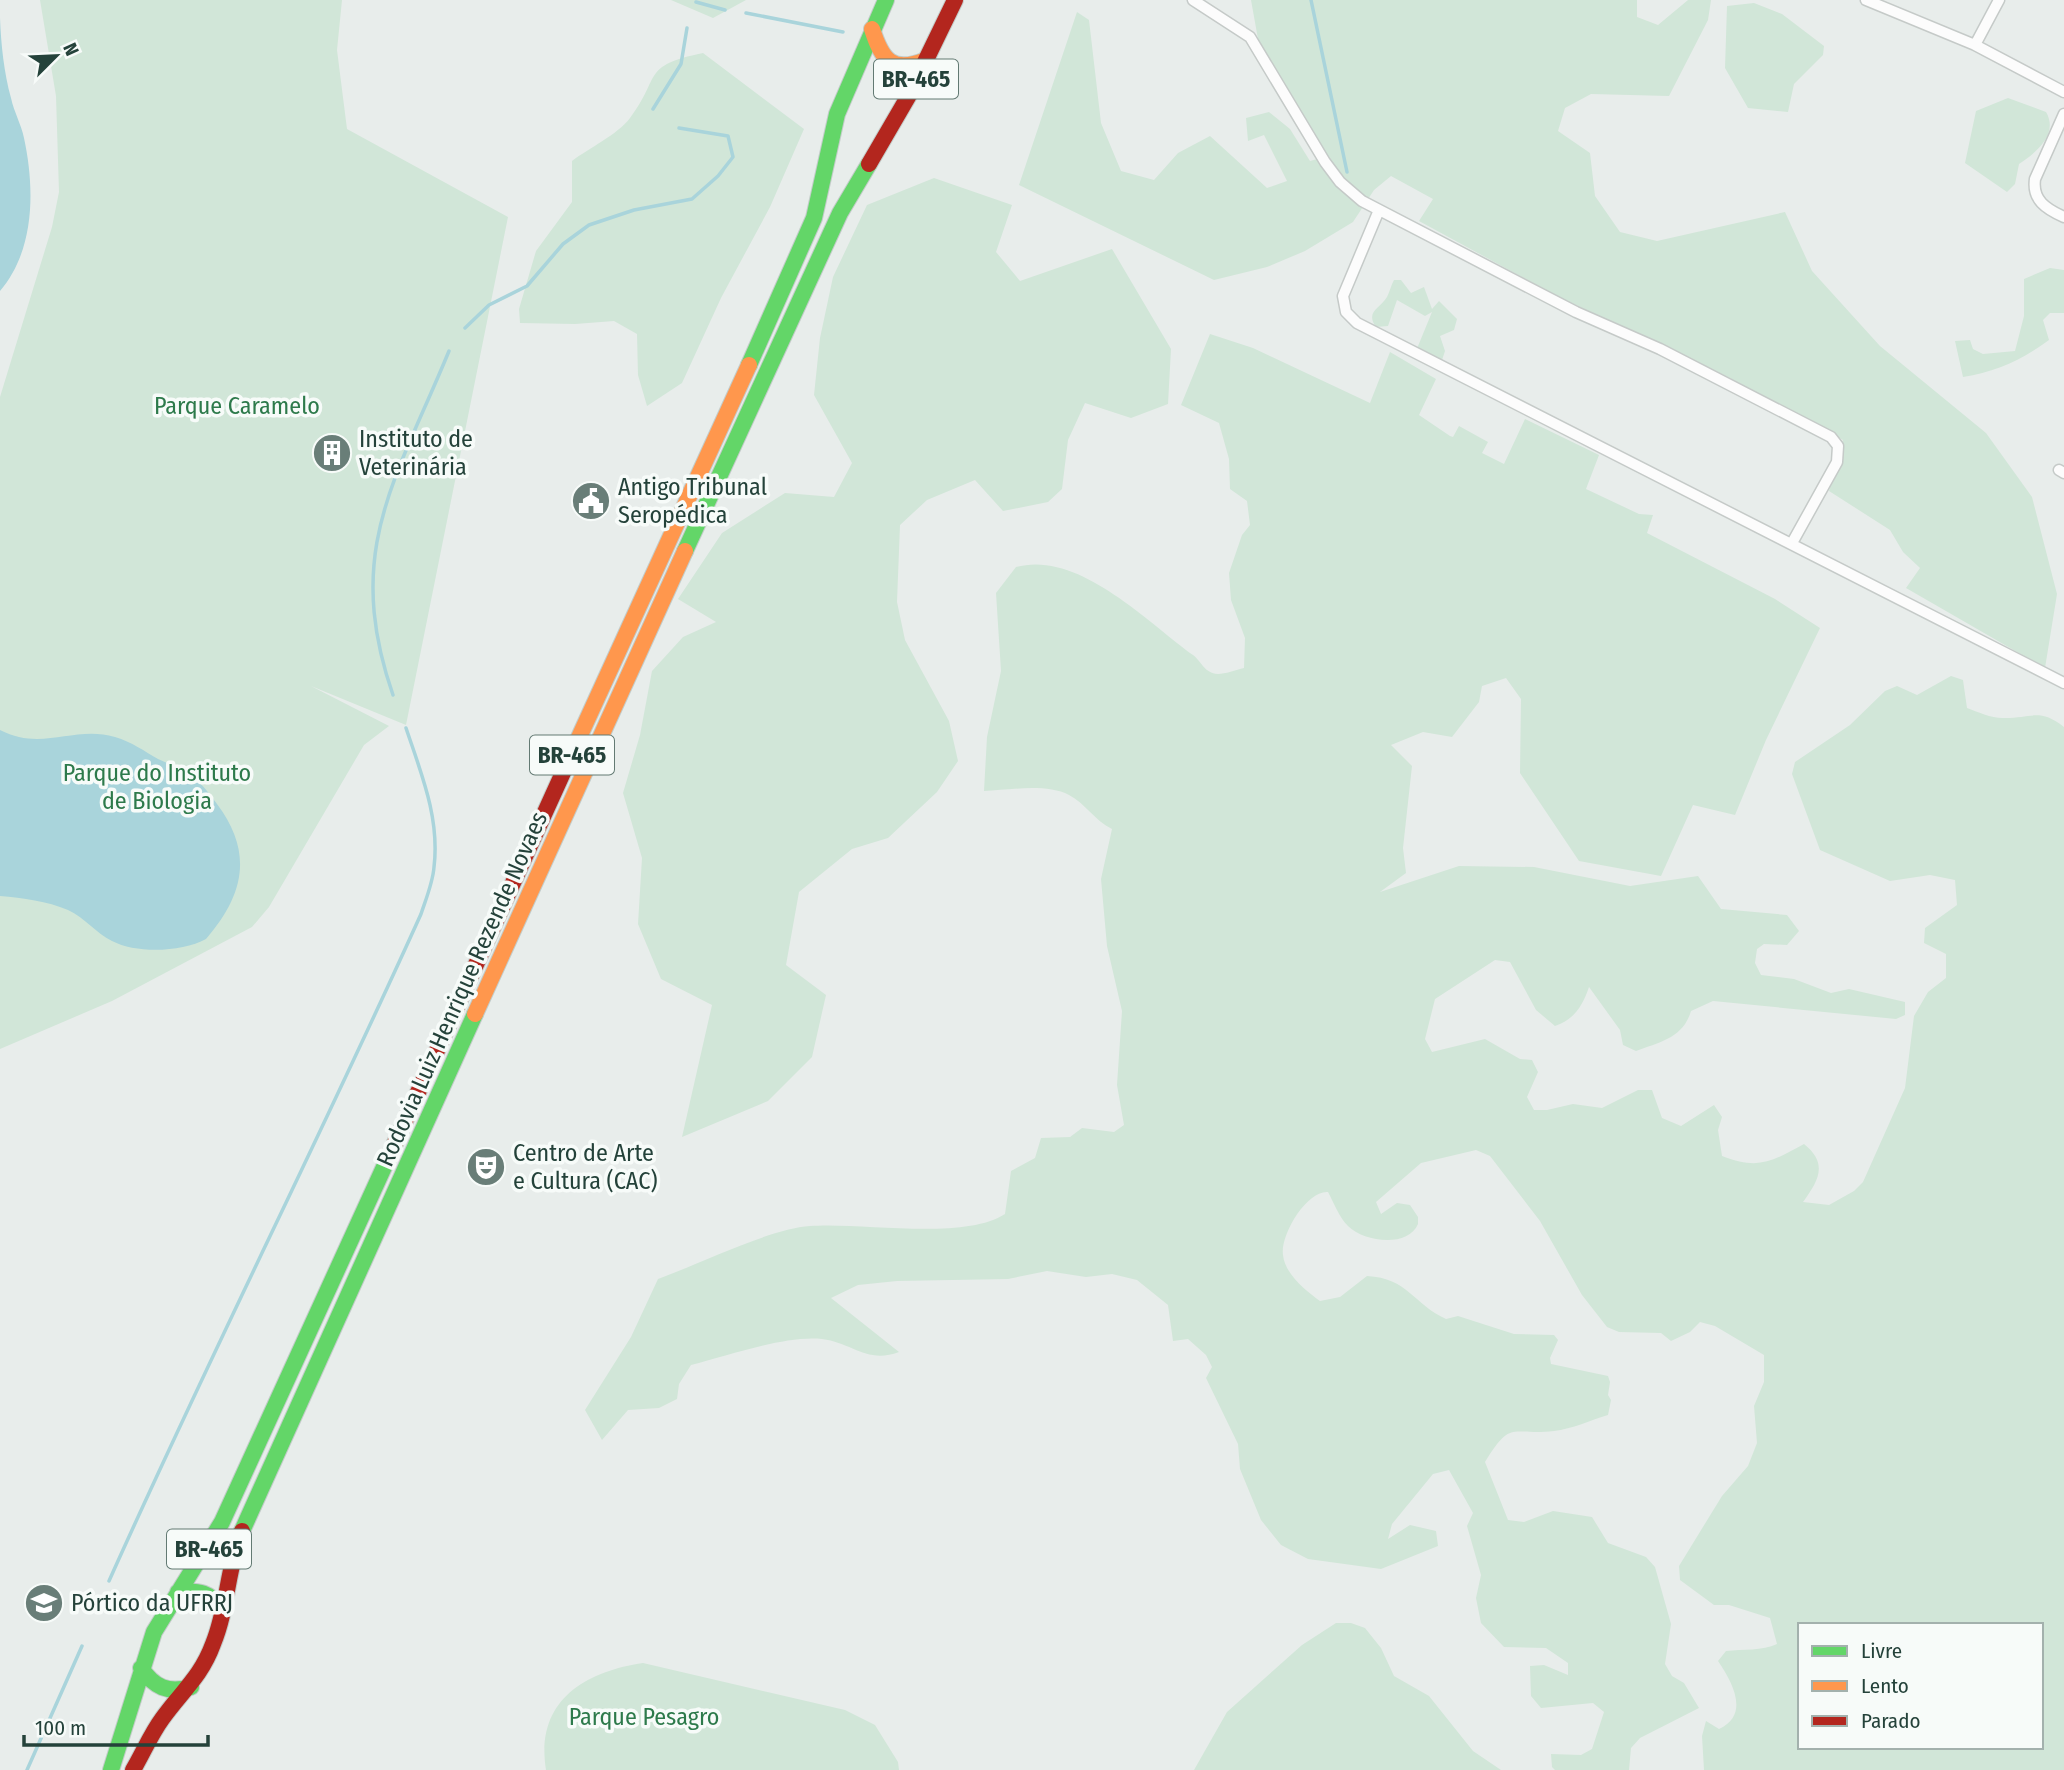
<svg xmlns="http://www.w3.org/2000/svg" width="2064" height="1770" viewBox="0 0 2064 1770" font-family="'Fira Sans Condensed',sans-serif">
<style>
.green{fill:#d1e6d8;fill-rule:evenodd}
.water{fill:#a9d4db}
.lines{fill:none;stroke-linecap:round;stroke-linejoin:round}
.stream{stroke:#a9d4db;stroke-width:3.5}
.street-casing{stroke:#c5cac8;stroke-width:13}
.fast-casing{stroke:#c3ccc9;stroke-width:18}
.slow-casing{stroke:#c3ccc9;stroke-width:18}
.jam-casing{stroke:#c3ccc9;stroke-width:18}
.street{stroke:#fcfcfc;stroke-width:10}
.fast{stroke:#63d668;stroke-width:16}
.slow{stroke:#ff974d;stroke-width:16}
.jam{stroke:#b3261e;stroke-width:16}
.labels{text-anchor:middle;dominant-baseline:central;stroke-width:7;stroke-linejoin:round;paint-order:stroke}
.shield{fill:#f7fbf9;stroke:#637a73;stroke-width:2}
.shield-label{font-size:23px;font-weight:bold;fill:#24423a}
.park-label{font-size:24px;fill:#2d7a4b;stroke:#f7fbf9}
.poi-label{font-size:24px;fill:#24423a;stroke:#f7fbf9;text-anchor:start}
.street-label{font-size:24px;fill:#24423a;stroke:#f7fbf9}
</style>
<rect width="100%" height="100%" fill="#e8edeb"/>
<!-- green -->
<path class="green" d="M40,0h302l-5,50 10,79 161,88 -102,508 -95,-39 78,40 -25,19 -95,162 -17,20 -140,74 -112,48v-652l52,-170 7,-35 -3,-96z
M671,0h75l-33,18z
M1251,0h386v17l21,8 30,-25h23l-3,20 -39,76 -78,-2 -26,14 -7,23 32,22 5,43 25,36 37,9 128,-29 27,59 68,75 106,87 46,64 25,97 -12,74 -139,-80 14,-20 -17,-16 -13,-22 -61,-39 14,-51 -115,-63 -171,-81 -138,-75 14,-22 -42,-23 -17,14 -21,32 -48,29 -38,16 -53,13 -195,-95 58,-173 12,8 12,103 20,48 33,9 24,-27 32,-17 57,52 20,-7 -23,-46 -16,6 -2,-23 23,-6 21,17 20,32 15,-4 -67,-118z
M1754,3l28,11 42,32 -1,9 -29,29 -6,28 -40,-4 -23,-40 2,-62z
M703,53l101,76 -34,78 -49,91 -39,85 -35,23 -9,-31 -1,-41 -23,-13 -39,3 -55,-1 -1,-14 17,-58 36,-49v-41c17,-13 45,-26 58,-43 32,-42 10,-52 73,-65z
M2008,98l38,14c13,22 -10,41 -27,52l-4,20 -8,8 -42,-29 11,-52z
M934,178l78,27 -16,47 24,29 92,-32 59,100 -3,55 -37,14 -46,-15 -17,37 -6,49 -14,13 -45,9 -28,-31 -48,20 -27,25 -3,77 8,38 44,81 9,40 -21,31 -49,46 -36,11 -53,43 -13,73 40,30 -14,62 -44,44 -86,36 30,-132 -51,-26 -23,-55 4,-66 -19,-65 17,-58 12,-64 31,-34 33,-15 -38,-23 44,-66 63,-40 49,4 18,-34 -38,-68 6,-57 13,-61 34,-72z
M2050,268l14,2v43h-14l-7,7 6,20c-27,20 -53,32 -86,37l-8,-36 15,-1 3,9 10,5 32,-3 9,-35v-37z
M1394,280h7l10,13 13,-6 8,22 7,-8 18,18 -3,11 -14,6 5,15 -4,12 -25,-12 16,-39 -7,4 -28,-16 -9,26 -12,1c-11,-16 4,-18 11,-30 3,-6 4,-12 7,-17z
M1210,334l43,14 117,55 20,-51 46,27 -17,36 31,21 3,1 6,-11 29,16 -6,11 22,11 21,-45 74,36 -13,34 53,25 14,1 -6,18 128,66 45,29 -54,112 -31,75 -42,-10 -32,71 -82,-15 -59,-88 1,-74 -15,-21 -24,8 -3,16 -27,35 -29,-5 -32,13 21,21 -9,82 3,25 -26,19 79,-26 75,1 96,19 68,-10 23,33 66,6 12,16 -12,14 -23,-1 -7,5 -2,14 6,12 33,4 37,14 18,-4 56,13v13l-9,4 -183,-18 -22,10c-8,27 -31,31 -55,40l-13,-6 -3,-15 -31,-43c-6,18 -15,33 -34,39l-19,-16 -26,-48 -15,-2 -60,39 -10,40 7,13 53,-13 35,20 12,1 6,12 -11,25 7,13h13l26,-6 29,4 36,-18h14l10,28 19,8 33,-21 8,12 -4,13 4,26c37,14 49,6 82,-12 25,20 14,37 -1,58l26,3 25,-14 9,-9 42,-94 9,-72 14,-24 18,-14v-24l-22,-11 1,-15 32,-23 -2,-25 -25,-5 -40,6 -70,-31 -28,-76 3,-12 55,-37 35,-34 12,-5 20,9 34,-19 12,4 4,28c11,4 26,11 38,10 26,0 35,-10 59,9v1043h-360l-2,-34 4,-15 13,8c31,-14 14,-46 -1,-68l8,-10c17,-2 36,0 51,-7l-7,-26 -41,-13h-15l-34,-25 -1,-14 43,-70 26,-30 9,-23 -3,-37 10,-24v-27l-49,-29 -15,-4 -10,10 -19,9 -10,-8 -42,-1 -12,-5 -25,-32 -42,-74 -50,-65 -14,-6 -55,13 -45,39 5,12 16,-11 13,2 8,12v7c-10,24 -54,18 -70,2 -9,-9 -14,-23 -20,-34 -21,-2 -48,43 -45,63 2,19 22,35 37,46l20,-4 27,-21c41,2 46,28 79,43l12,-3 56,18 40,1 4,5 -8,18 1,6 57,12 2,6 -2,13 3,5 -3,15c-17,5 -36,14 -54,16 -43,5 -42,-13 -69,31l23,58 16,2 29,-11 39,6 16,26 38,14 9,10 16,57 -6,40 7,12 12,7 15,25 -59,30 -9,10 -2,22h-74l-3,-3 -1,-13 30,1 11,-6 12,-37 -11,-9 -52,5 -10,-12 -1,-30 14,-1 24,10v-12l-22,-15 -42,-1 -23,-24 -5,-25 5,-23 -14,-49 6,-13 -24,-43 -16,4 -41,50 -4,15 22,-14 26,6 2,15 -57,23 -73,-10 -27,-14 -20,-25 -21,-51 -2,-25 -32,-66 6,-11 -6,-12 -18,-16 -15,2 -5,-36 -31,-25 -25,-6 -26,3 -39,-6 -39,8 -111,2 -39,4 -27,13 68,54c-32,12 -46,-9 -77,-13 -37,-4 -94,17 -131,26l-12,19 -2,15 -18,9 -31,2 -26,30 -17,-30 46,-73 27,-58c41,-15 111,-50 152,-53 51,-4 154,15 195,-12l6,-43 24,-13 6,-20 29,-1 12,-9 32,4 10,-7 -7,-40 5,-74 -15,-65 -6,-67 11,-50c-17,-8 -27,-26 -43,-34 -23,-12 -60,-5 -85,-4l3,-54 14,-66 -5,-78 20,-26c62,-17 130,54 177,88 9,7 11,18 25,19 7,0 18,-4 26,-6l1,-30 -14,-38 -2,-27 13,-38 8,-10 -3,-24 -17,-12 -1,-30 -10,-36 -38,-18zM1800,1625h241v122h-241z
M1336,1623h15l14,5 16,20 13,28 35,20 44,55 28,19h-307l33,-58 75,-67z
M643,1663l202,47 30,15 23,37 1,8h-353c-11,-68 37,-98 97,-107z"/>
<!-- water -->
<path class="water" d="M0,18c1,26 4,55 11,80 3,14 10,26 13,40 11,51 11,112 -24,153z
M0,730c42,22 74,-5 115,7 17,5 29,14 43,22 10,5 21,8 30,14 12,8 20,19 29,31 36,48 28,90 -11,135 -24,13 -69,15 -94,2 -16,-8 -27,-23 -44,-31 -21,-9 -45,-12 -68,-14z"/>
<g class="lines">
<!-- stream -->
<path class="stream" d="M1311,0l36,172
M696,2l29,8
M746,13l97,19
M653,109l28,-45 6,-36
M465,328l24,-23 38,-19 36,-42 26,-19 45,-15 58,-11 26,-23 15,-19 -5,-21 -49,-8
M393,695c-50,-144 3,-215 56,-344
M109,1581c100,-224 211,-443 312,-667 5,-15 12,-32 13,-47 6,-49 -13,-94 -28,-139
M27,1770l55,-124"/>
<!-- street casing -->
<g class="street-casing">
<path id="street" d="M1193,0l57,37 75,125 15,20 22,19 214,111 84,37 171,88 7,9 -1,16 -45,81
M1866,0l109,45 89,47
M1975,45l24,-45
M2064,114l-29,65c-3,21 11,30 29,38
M1379,210l-36,86 3,16 11,11 707,360
M2059,470l5,3"/>
</g>
<!-- fast casing -->
<g class="fast-casing">
<path id="fast" d="M749,365l65,-147 23,-104 49,-114
M685,551l155,-338 29,-49
M242,1531l233,-517
M178,1592c20,-2 33,0 44,18
M141,1668c13,19 27,26 50,19
M111,1770l43,-138 68,-110 173,-379"/>
</g>
<!-- slow casing -->
<g class="slow-casing">
<path id="slow" d="M872,29c10,31 20,45 54,31
M576,744l173,-379
M475,1014l210,-463"/>
</g>
<!-- jam casing -->
<g class="jam-casing">
<path id="jam" d="M869,164l39,-67 47,-97
M395,1143l181,-399
M133,1770c10,-17 18,-36 29,-51 19,-27 39,-42 51,-75 15,-36 14,-76 29,-113"/>
</g>
<!-- street -->
<use href="#street" class="street"/>
<!-- fast -->
<use href="#fast" class="fast"/>
<!-- slow -->
<use href="#slow" class="slow"/>
<!-- jam -->
<use href="#jam" class="jam"/>
</g>
<!-- icons -->
<defs>
<g id="building-disc" transform="scale(2.0125)"><circle r="9.5" fill="#697e78" stroke="#f7fbf9"/><path d="M-4-6H4V6H1V3H-1V6H-4ZM-2.5-4.3h1.7v1.8h-1.7ZM.8-4.3h1.7v1.8H.8ZM-2.5-1h1.7V.8h-1.7ZM.8-1h1.7V.8H.8Z" fill="#fff"/></g>
<g id="civic-disc" transform="scale(2.0125)"><circle r="9.5" fill="#697e78" stroke="#f7fbf9"/><path d="M-.6-6.5H3V-4.5H.6V-3L4-1V1h2V6H-6V1h2V-1L-.6-3ZM-1.2 2.5V6h2.4V2.5Z" fill="#fff"/></g>
<g id="theatre-disc" transform="scale(2.0125)"><circle r="9.5" fill="#697e78" stroke="#f7fbf9"/><path d="M-5-5.5Q0-4 5-5.5V0Q5 5 0 6Q-5 5-5 0ZM-3.3-2.5H-1v1.5H-3.3ZM1-2.5H3.3v1.5H1ZM-2.8 1Q0 5.5 2.8 1Z" fill="#fff"/></g>
<g id="university-disc" transform="scale(2.0125)"><circle r="9.5" fill="#697e78" stroke="#f7fbf9"/><path d="M0-5L7-2L0 1L-7-2ZM-4 1L0 2.5L4 1V4Q0 6-4 4Z" fill="#fff"/></g>
</defs>
<g fill-rule="evenodd">
<use href="#building-disc" x="332" y="453"/>
<use href="#civic-disc" x="591" y="501"/>
<use href="#theatre-disc" x="486" y="1167"/>
<use href="#university-disc" x="44" y="1603"/>
</g>
<g class="labels">
<!-- shield labels -->
<g class="shield">
<rect x="874" y="59.5" width="84" height="39" rx="5"/>
<rect x="530" y="735.5" width="84" height="39" rx="5"/>
<rect x="167" y="1529.5" width="84" height="39" rx="5"/>
</g>
<g class="shield-label">
<text x="916" y="79">BR-465</text>
<text x="572" y="755">BR-465</text>
<text x="209" y="1549">BR-465</text>
</g>
<!-- park labels -->
<g class="park-label">
<text x="237" y="406">Parque Caramelo</text>
<text x="157" y="773">Parque do Instituto<tspan x="157" dy="28">de Biologia</tspan></text>
<text x="644" y="1717">Parque Pesagro</text>
</g>
<!-- poi labels -->
<g class="poi-label">
<text x="359" y="439">Instituto de<tspan x="359" dy="28">Veterinária</tspan></text>
<text x="618" y="487">Antigo Tribunal<tspan x="618" dy="28">Seropédica</tspan></text>
<text x="513" y="1153">Centro de Arte<tspan x="513" dy="28">e Cultura (CAC)</tspan></text>
<text x="71" y="1603">Pórtico da UFRRJ</text>
</g>
<!-- street labels -->
<g class="street-label">
<text transform="translate(462 989) rotate(-66)">Rodovia Luiz Henrique Rezende Novaes</text>
</g>
</g>
<!-- legend -->
<rect x="1798" y="1623" width="245" height="126" fill="#f7fbf9" stroke="#a3b1ad" stroke-width="2"/>
<rect x="1812" y="1646" width="35" height="10" fill="#63d668" stroke="#a3b1ad" stroke-width="2"/>
<text x="1861" y="1658" font-size="21" fill="#24423a">Livre</text>
<rect x="1812" y="1681" width="35" height="10" fill="#ff974d" stroke="#a3b1ad" stroke-width="2"/>
<text x="1861" y="1693" font-size="21" fill="#24423a">Lento</text>
<rect x="1812" y="1716" width="35" height="10" fill="#b3261e" stroke="#a3b1ad" stroke-width="2"/>
<text x="1861" y="1728" font-size="21" fill="#24423a">Parado</text>
<!-- north arrow -->
<g transform="translate(56 56) rotate(66)" stroke="#f7fbf9" stroke-width="5" paint-order="stroke">
<path d="M0-5L12 26L0 18L-12 26Z" fill="#24423a"/>
<text y="-10" font-size="19" font-weight="bold" text-anchor="middle" fill="#24423a">N</text>
</g>
<!-- scale -->
<path d="M24 1735v10h184v-10" fill="none" stroke="#24423a" stroke-width="3.5"/>
<text x="35" y="1735" font-size="21" fill="#24423a" stroke="#f7fbf9" stroke-width="5" paint-order="stroke">100 m</text>
</svg>
